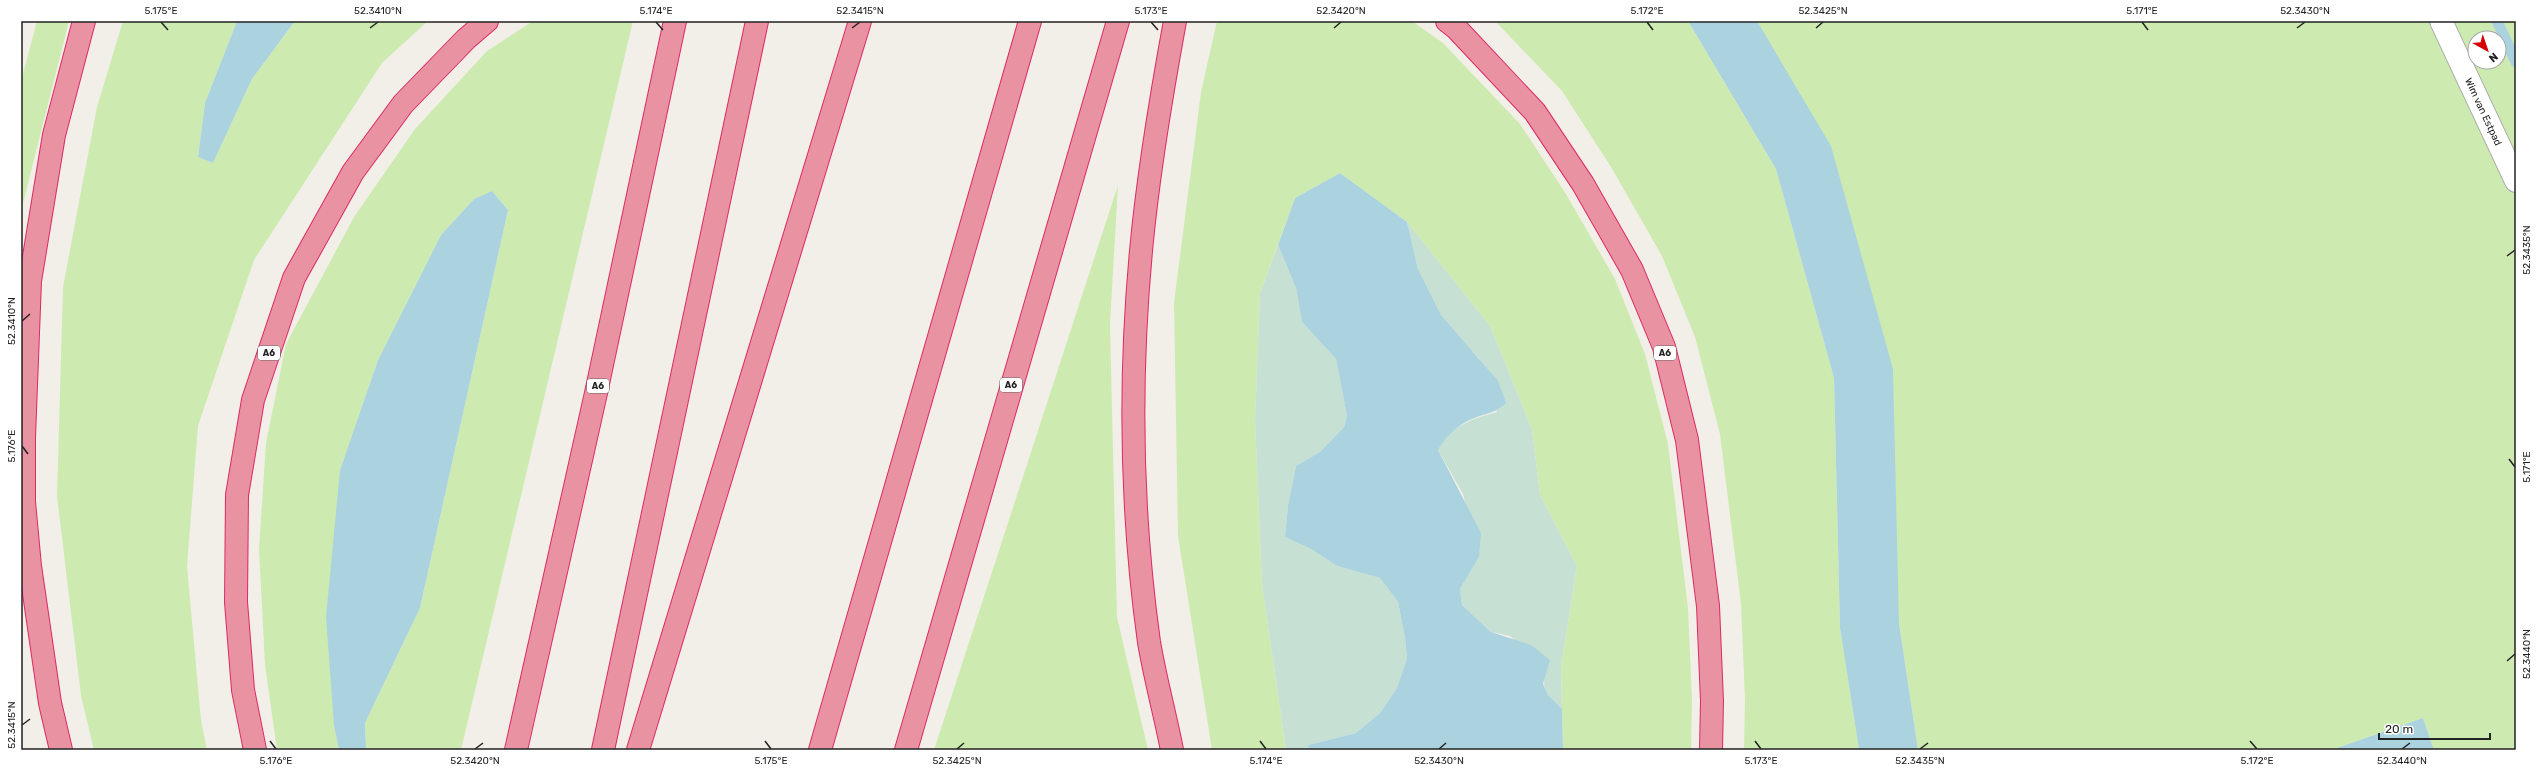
<svg xmlns="http://www.w3.org/2000/svg" width="2537" height="771" viewBox="0 0 2537 771" font-family="Rubik,sans-serif">
<style>
.grass{fill:#cdebb0;fill-rule:evenodd}
.wetland{fill:#c6e0d4}
.water{fill:#aad3df}
.lines{fill:none;stroke-linecap:round;stroke-linejoin:round}
.stream{stroke:#aad3df;stroke-width:11}
.minor-casing{stroke:#a9a9a9;stroke-width:24}
.highway-casing{stroke:#dc2a67;stroke-width:24}
.minor{stroke:#fff;stroke-width:22}
.highway{stroke:#e892a2;stroke-width:22}
.ticks{fill:none;stroke:#222;stroke-width:1.5}
.labels{text-anchor:middle;dominant-baseline:central;stroke-width:3;stroke-linejoin:round;paint-order:stroke}
.shield{fill:#fff;stroke:#646464;stroke-width:1}
.shield-label{font-size:9px;font-weight:bold;fill:#222}
.street-label{font-size:10px;fill:#222;stroke:#fff}
.neatline{fill:none;stroke:#222;stroke-width:1.5}
.ticks-label{font-size:10px;text-anchor:middle;fill:#222}
</style>
<rect width="100%" height="100%" fill="#f2efe9"/>
<!-- grass -->
<path class="grass" d="M37,21h32l-48,190v-130z
M123,21h114l-32,82 -7,54 15,6 39,-84 43,-58h133l-46,42 -128,197 -56,166 -11,140 14,154 6,30h-113l-13,-54 -24,-200 6,-209 34,-180z
M533,21h100l-172,729h-95l-1,-27 55,-115 88,-398 -16,-19 -18,8 -33,36 -63,125 -38,110 -6,256 5,24h-62l-12,-85 -6,-116 7,-106 20,-99 68,-127 61,-88 72,-78z
M1217,21h195l31,22 77,81 46,70 49,85 30,75 23,90 20,164 4,93 -1,49h-128l-2,-83 16,-101 -37,-71 -8,-66 -42,-103 -83,-104 -67,-49 -45,25 -35,95 -5,128 7,163 24,166h-74l-34,-214 -4,-233 27,-211z
M1495,21h193l88,148 58,209 6,250 19,122h-115l1,-50 -4,-96 -21,-170 -25,-97 -33,-81 -51,-89 -49,-76z
M1757,21h759v645l-5,-14 5,16v82h-82l-11,-32 -92,32h-413l-19,-127zM2475,38h24v24h-24z
M1118,185l-8,140 7,292 31,133h-214z"/>
<!-- wetland -->
<path class="wetland" d="M1407,222l83,104 42,103 8,66 37,71 -16,101 1,42c-16,-16 -21,-17 -16,-41l-36,-32 -19,-4 -29,-27 -2,-16 19,-32 -16,-63 -25,-44c10,-23 36,-32 59,-38l-18,-54 -18,-17 -20,-26 -23,-46z
M1278,245l18,43 6,34 34,37 11,57 -3,11 -24,25 -24,14 -8,39 -3,32 26,12 26,17 43,12 18,24 7,36 2,20 -10,30 -17,25 -24,20 -48,12 1,5h-23l-24,-166 -7,-163 5,-128z"/>
<!-- water -->
<path class="water" d="M237,21h58l-43,58 -39,84 -15,-6 7,-54z
M1688,21h69l74,125 62,223 6,254 19,127h-59l-19,-122 -6,-250 -58,-209z
M1340,173l67,49 11,47 23,46 57,66 8,22c-12,11 -20,10 -34,16 -13,5 -28,19 -34,31l43,83 -2,24 -19,32 2,16 29,27 40,13 19,15 -7,24 5,11 14,14 1,41h-254l-1,-5 48,-12 24,-20 17,-25 10,-30 -2,-20 -7,-36 -18,-24 -43,-12 -26,-17 -26,-12 3,-32 8,-39 24,-14 24,-25 3,-11 -11,-57 -34,-37 -6,-34 -18,-43 17,-47z
M492,191l16,19 -88,398 -55,115 1,27h-27l-5,-24 -8,-109 14,-147 38,-110 63,-125 33,-36z
M2423,718l11,32h-103z"/>
<g class="lines">
<!-- stream -->
<path class="stream" d="M2497,21l19,41"/>
<!-- minor casing -->
<g class="minor-casing">
<path id="minor" d="M2441,21l75,160"/>
</g>
<!-- highway casing -->
<g class="highway-casing">
<path id="highway" d="M1447,21l10,8 78,83 48,72 49,86 32,77 23,93 21,166 4,95 -1,49
M61,750l-11,-47 -20,-137 -6,-64v-65l6,-156 24,-146 30,-114
M255,750l-12,-60 -7,-88 1,-107 16,-95 41,-122 59,-106 50,-68 63,-65 21,-18
M516,750l80,-357 79,-372
M603,750l154,-729
M638,750l222,-729
M820,750l210,-729
M906,750l212,-729
M1172,750c-7,-36 -17,-72 -23,-108 -18,-129 -20,-262 -8,-391 7,-77 20,-154 34,-230"/>
</g>
<!-- minor -->
<use href="#minor" class="minor"/>
<!-- highway -->
<use href="#highway" class="highway"/>
</g>
<!-- ticks -->
<path class="ticks" d="M161,22l7,8M656,22l7,8M1151,22l7,8M1647,22l6,8M2142,22l6,8M370,28l8,-6M852,28l8,-6M1334,28l7,-6M1816,28l7,-6M2297,28l8,-6M2507,256l8,-6M22,321l8,-7M22,446l6,8M2509,459l6,8M2507,661l8,-7M22,725l8,-6M270,741l6,8M765,741l6,8M1260,741l6,8M1755,741l6,8M2250,741l7,8M475,749l8,-6M957,749l7,-6M1439,749l7,-6M1920,749l8,-6M2402,749l8,-6"/>
<g class="labels">
<!-- shield labels -->
<g class="shield">
<rect x="258" y="346" width="22" height="14" rx="3"/>
<rect x="1654" y="346" width="22" height="14" rx="3"/>
<rect x="1000" y="378" width="22" height="14" rx="3"/>
<rect x="587" y="379" width="22" height="14" rx="3"/>
</g>
<g class="shield-label">
<text x="269" y="353">A6</text>
<text x="1665" y="353">A6</text>
<text x="1011" y="385">A6</text>
<text x="598" y="386">A6</text>
</g>
<!-- street labels -->
<g class="street-label">
<text transform="translate(2483 112) rotate(65)">Wim van Estpad</text>
</g>
</g>
<!-- border -->
<rect width="2537" height="771" fill="none" stroke="#ffffff" stroke-width="44"/>
<!-- north arrow -->
<g transform="translate(2487 50) rotate(140)"><circle r="19" fill="#ffffff" stroke="#a7a7a7"/>
<path d="M0-3L7 15L0 10L-7 15Z" fill="#d40000"/>
<text y="-6" font-size="11" font-weight="bold" text-anchor="middle" fill="#222222">N</text>
</g>
<!-- scale -->
<path d="M2379 733v6h111v-6" fill="none" stroke="#222222" stroke-width="2"/>
<text x="2385" y="733" font-size="12" fill="#222222" stroke="#ffffff" stroke-width="3" paint-order="stroke">20 m</text>
<rect x="22" y="22" width="2493" height="727" class="neatline"/>
<g class="ticks-label">
<text x="161" y="14">5.175°E</text>
<text x="378" y="14">52.3410°N</text>
<text x="656" y="14">5.174°E</text>
<text x="860" y="14">52.3415°N</text>
<text x="1151" y="14">5.173°E</text>
<text x="1341" y="14">52.3420°N</text>
<text x="1647" y="14">5.172°E</text>
<text x="1823" y="14">52.3425°N</text>
<text x="2142" y="14">5.171°E</text>
<text x="2305" y="14">52.3430°N</text>
<text transform="translate(2526 250) rotate(-90)" y="4">52.3435°N</text>
<text transform="translate(11 321) rotate(-90)" y="4">52.3410°N</text>
<text transform="translate(11 446) rotate(-90)" y="4">5.176°E</text>
<text transform="translate(2526 467) rotate(-90)" y="4">5.171°E</text>
<text transform="translate(2526 654) rotate(-90)" y="4">52.3440°N</text>
<text transform="translate(11 725) rotate(-90)" y="4">52.3415°N</text>
<text x="276" y="764">5.176°E</text>
<text x="475" y="764">52.3420°N</text>
<text x="771" y="764">5.175°E</text>
<text x="957" y="764">52.3425°N</text>
<text x="1266" y="764">5.174°E</text>
<text x="1439" y="764">52.3430°N</text>
<text x="1761" y="764">5.173°E</text>
<text x="1920" y="764">52.3435°N</text>
<text x="2257" y="764">5.172°E</text>
<text x="2402" y="764">52.3440°N</text>
</g>
</svg>
